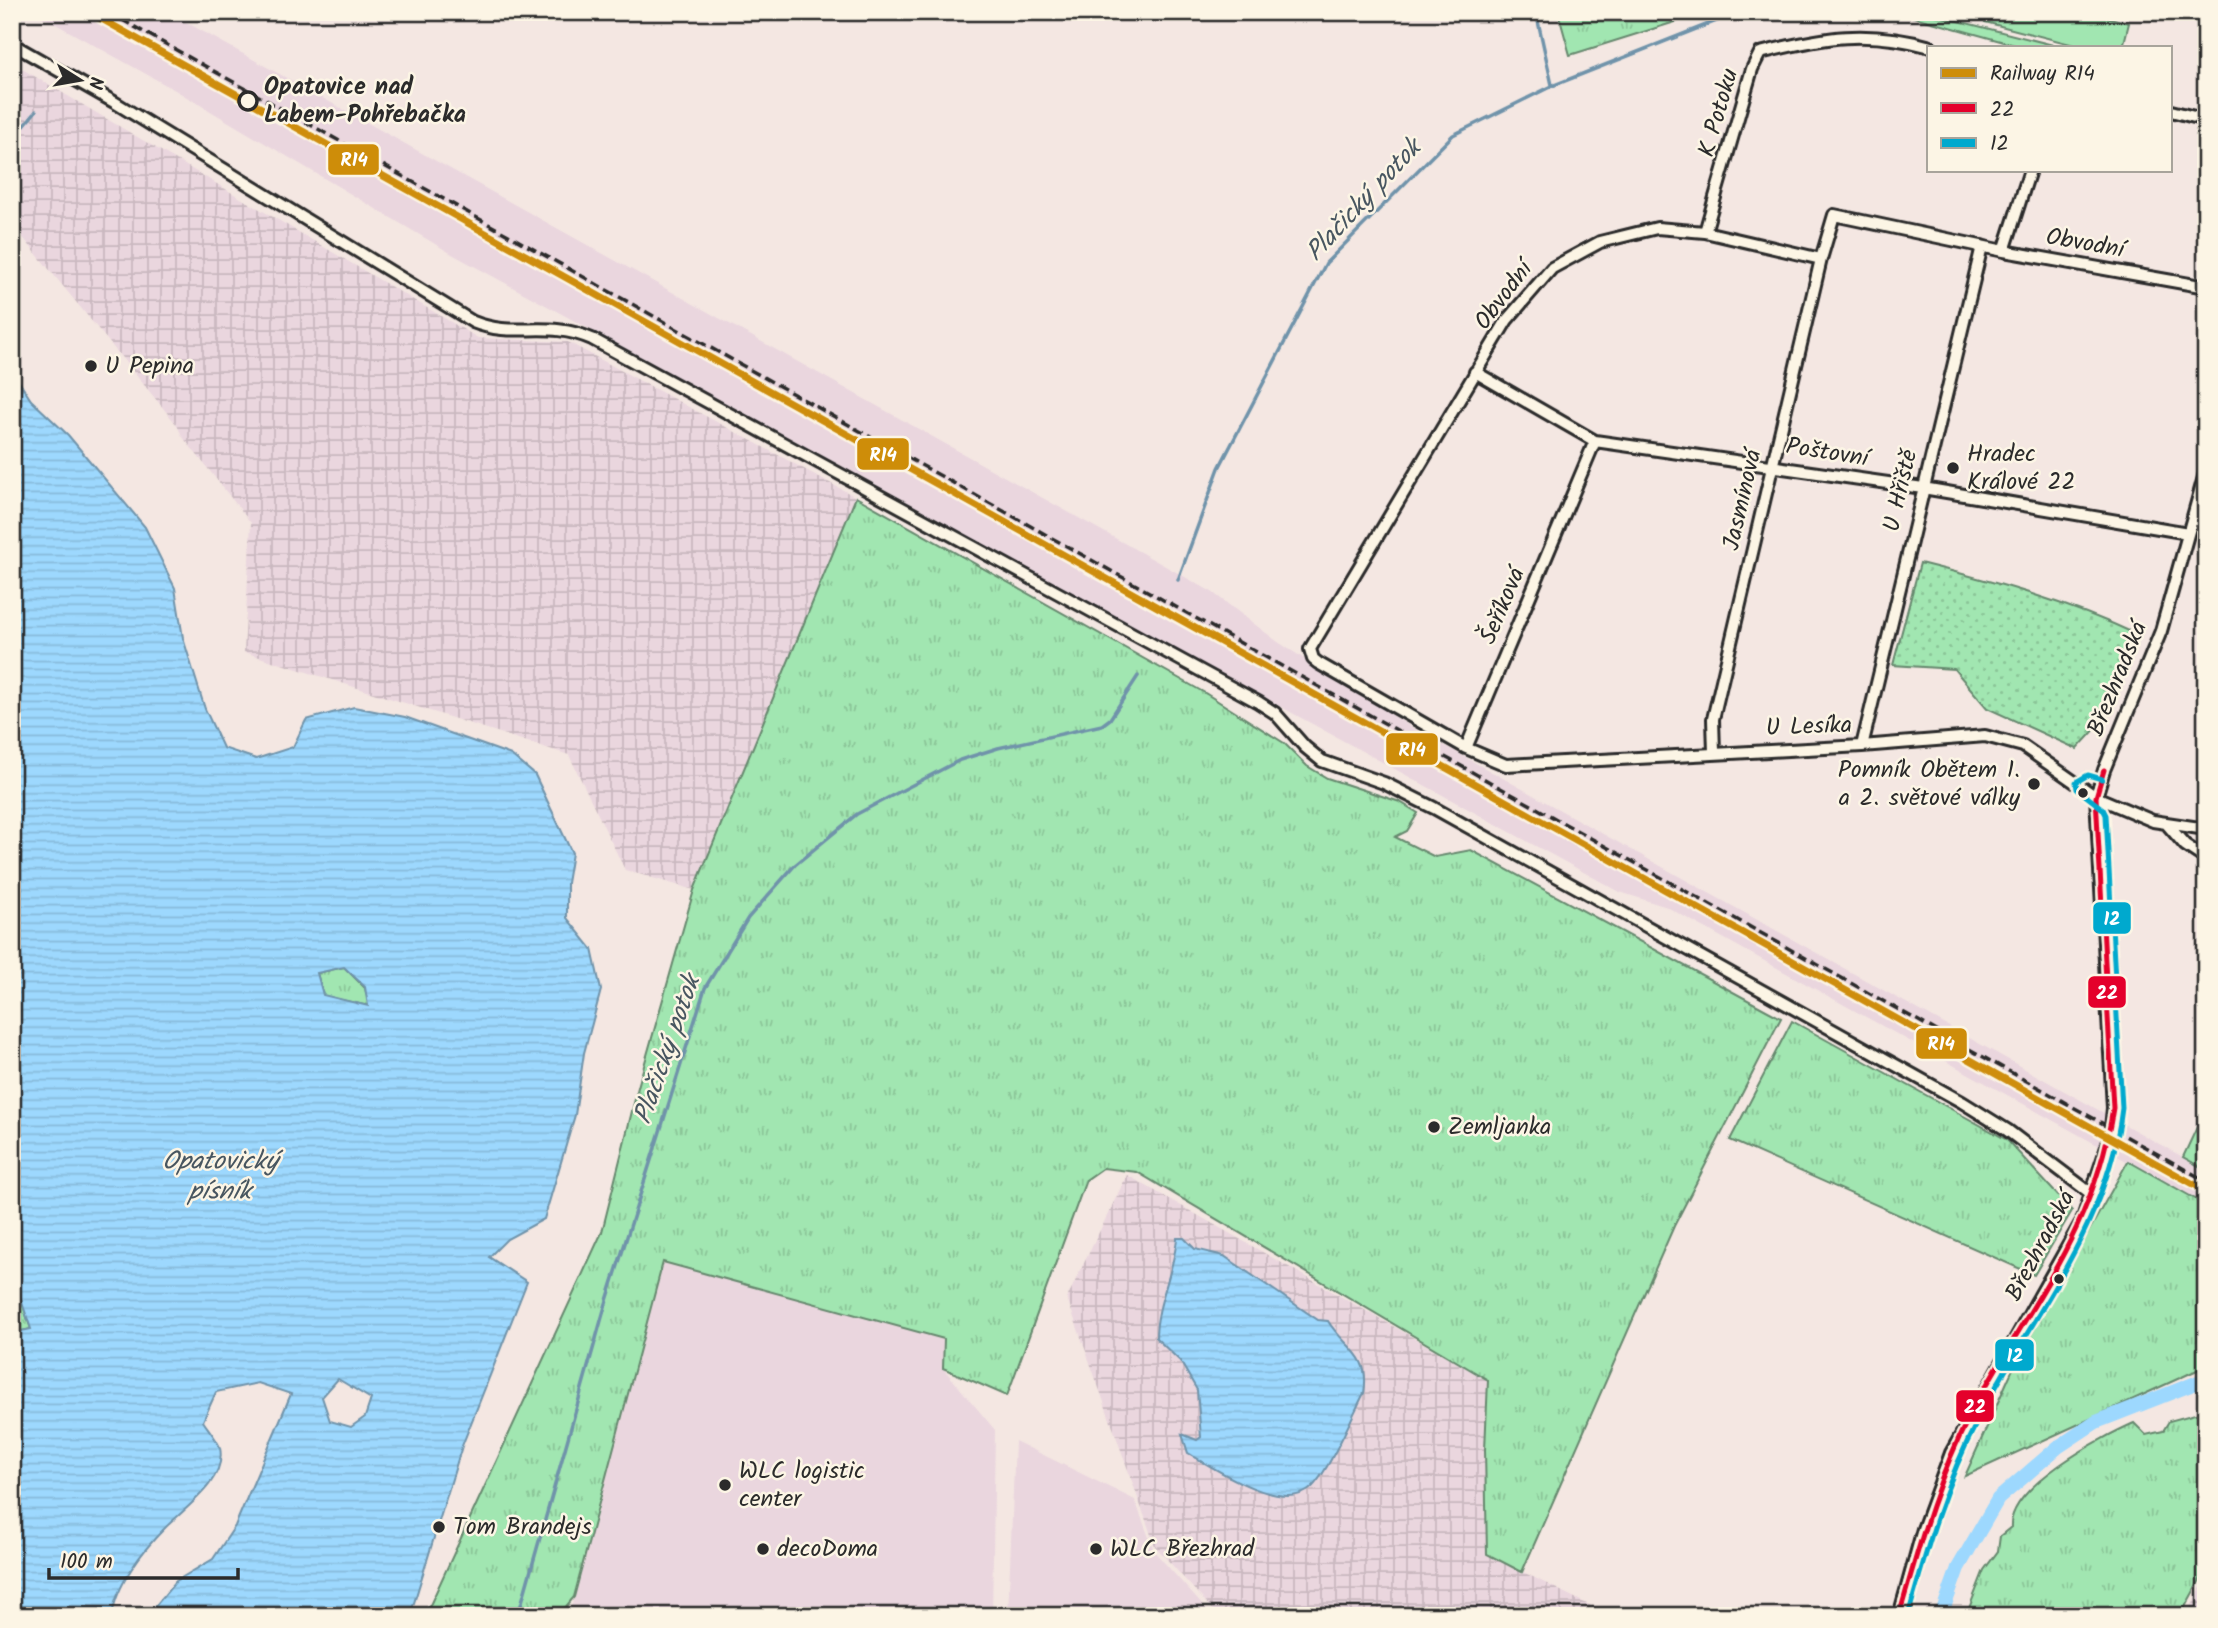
<svg xmlns="http://www.w3.org/2000/svg" width="2218" height="1628" viewBox="0 0 2218 1628" font-family="Kalam,sans-serif">
<style>
.built{fill:#ead6de}
.industrial{fill:url(#industrial-grid)}
.grass{fill:url(#grass-tufts);stroke:#66886e;stroke-width:2}
.forest{fill:url(#forest-firs);stroke:#66886e;stroke-width:2}
.park{fill:url(#park-dots);stroke:#66886e;stroke-width:2}
.pitch{fill:#a1e6b1;stroke:#66886e;stroke-width:2}
.water{fill:url(#water-rules);stroke:#6f93aa;stroke-width:2;fill-rule:evenodd}
.lines{fill:none;stroke-linecap:round;stroke-linejoin:round}
.stream{stroke:#6f93aa;stroke-width:3.5}
.canal{stroke:#9dd8fe;stroke-width:14}
.minor-casing{stroke:#2b2b2b;stroke-width:16}
.minor{stroke:#fcf5e5;stroke-width:10}
.rail{stroke:#2b2b2b;stroke-width:3.5;stroke-dasharray:10 5;stroke-linecap:butt}
.bus-1-casing{stroke:#fcf5e5;stroke-width:10}
.bus-2-casing{stroke:#fcf5e5;stroke-width:10}
.bus-1{stroke:#e4002b;stroke-width:5}
.bus-2{stroke:#00a9ce;stroke-width:5}
.rail-1-casing{stroke:#fcf5e5;stroke-width:12}
.rail-1{stroke:#ce8d09;stroke-width:7}
.stop-dot{fill:#fcf5e5;stroke:#2b2b2b;stroke-width:3.5}
.poi-dot{fill:#2b2b2b;stroke:#fcf5e5;stroke-width:2.5}
.labels{text-anchor:middle;dominant-baseline:central;stroke-width:5;stroke-linejoin:round;paint-order:stroke}
.stop-label{font-size:24px;font-weight:bold;fill:#2b2b2b;stroke:#fcf5e5;text-anchor:start}
.street-label{font-size:24px;fill:#2b2b2b;stroke:#fcf5e5}
.poi-label{font-size:24px;fill:#2b2b2b;stroke:#fcf5e5;text-anchor:start}
.water-label{font-size:26px;font-style:italic;fill:#485660;stroke:#fcf5e5}
.line-badge{stroke:#fcf5e5;stroke-width:2.5}
.badge-label{font-size:19px;text-anchor:middle;font-weight:bold;fill:#fff}
</style>
<defs>
<pattern id="industrial-grid" width="8" height="8" patternUnits="userSpaceOnUse" patternTransform="scale(1.75)"><rect width="8" height="8" fill="#ead6de"/><path d="M0 4h8M4 0v8" fill="none" stroke="#c9b8bf"/></pattern>
<pattern id="grass-tufts" width="24" height="20" patternUnits="userSpaceOnUse" patternTransform="scale(1.75)"><rect width="24" height="20" fill="#a1e6b1"/><path d="M3 7l-1-3M5 7V3M7 7l1-3M15 17l-1-3M17 17v-4M19 17l1-3" fill="none" stroke="#8bc598"/></pattern>
<pattern id="forest-firs" width="22" height="20" patternUnits="userSpaceOnUse" patternTransform="scale(1.75)"><rect width="22" height="20" fill="#a1e6b1"/><path d="M5 1l3.5 6h-7zM16 11l3.5 6h-7z" fill="#8bc598"/></pattern>
<pattern id="park-dots" width="8" height="8" patternUnits="userSpaceOnUse" patternTransform="scale(1.75)"><rect width="8" height="8" fill="#a1e6b1"/><path d="M2 2h.1M6 6h.1" fill="none" stroke="#8bc598" stroke-width="1.8" stroke-linecap="round"/></pattern>
<pattern id="water-rules" width="6" height="5" patternUnits="userSpaceOnUse" patternTransform="scale(1.75)"><rect width="6" height="5" fill="#9dd8fe"/><path d="M0 2.5h6" fill="none" stroke="#87bada"/></pattern>
</defs>
<rect width="100%" height="100%" fill="#f4e7e2"/>
<filter id="ink" filterUnits="userSpaceOnUse"><feTurbulence type="fractalNoise" baseFrequency=".0143" numOctaves="2"/><feDisplacementMap in="SourceGraphic" scale="14" xChannelSelector="R" yChannelSelector="G"/><feConvolveMatrix kernelMatrix="1 2 1 2 8 2 1 2 1" color-interpolation-filters="sRGB"/></filter>
<g filter="url(#ink)">
<!-- built -->
<path class="built" d="M34,12h135l6,4 1037,576 66,50 133,85 795,443v35l-539,-298 -47,-15 -1168,-638 -277,-164z
M663,1262l281,77 -1,29 52,62 -3,186h-423z
M1015,1441l120,59 19,51 58,65h-204z"/>
<!-- industrial -->
<path class="industrial" d="M12,63l466,275 90,4 288,155 -162,393 -69,-20 -56,-115 -325,-103 7,-129 -69,-87 -5,-11 -165,-201z
M1127,1175l361,205 -3,70 2,104 124,62h-393l-63,-70 -88,-248z
M2206,1580v36h-20z"/>
<!-- grass -->
<path class="grass" d="M1558,12h149l-137,43z
M856,497l349,196 79,50 23,23 20,12 73,24 18,11 -11,18 -12,6 40,20 36,-7 310,168 -107,208 -152,346 -35,-18 -2,-104 3,-70 -351,-208 -34,-4 -17,12 -79,216 -64,-28 1,-29 -281,-77 -89,335 -16,19h-133l177,-384 36,-145 56,-197z
M344,967l21,21 4,18 -46,-10 -6,-23z
M1792,1021l215,119 65,71 -38,64 -304,-135z
M2128,1161l78,44v161l-241,110 50,-112z
M12,1281l3,1 16,47 -19,4z
M2206,1411v158l-26,47h-214l18,-46 14,-19 2,-15 11,-9c-3,-40 91,-90 123,-104l12,12 17,-4 6,-10z"/>
<!-- forest -->
<path class="forest" d="M2206,1108v62l-23,-13z"/>
<!-- park -->
<path class="park" d="M1920,563c76,19 148,39 218,72l-38,89 -23,25 -90,-41 -33,-39 -61,-4z"/>
<!-- pitch -->
<path class="pitch" d="M1896,12h27l138,35h-39z
M1987,12h100l42,11 -6,24h-41l-97,-25z"/>
<!-- water -->
<path class="water" d="M12,371l19,29 37,35 77,92 30,61 8,50 22,71 18,39 33,11 37,-12 13,-27 48,-13 51,10 106,38 24,20 37,78 -5,30v35l25,31 9,41 -17,63 -9,62 -31,104 -37,20 -18,18 38,25 -65,164 -52,170h-263l29,-35 37,-22 22,-33 56,-132 -33,-11 -42,9 -13,29c5,8 15,19 17,27 7,33 -37,61 -56,81 -21,21 -48,56 -52,87h-80l-20,-16v-267l19,-4 -16,-47 -3,-1zM344,967l21,20 3,19 -45,-11 -6,-22zM338,1379l33,20 -6,18 -14,10 -21,-6 -8,-24z
M1177,1238h7l11,11 29,7 94,64 10,1c16,27 43,32 36,72 -11,21 -39,88 -57,98 -30,19 -92,-22 -119,-38l-6,-19 15,6 4,-3 -4,-47 -17,-29 -24,-23c0,-34 18,-66 21,-100z"/>
<g class="lines">
<!-- stream -->
<path class="stream" d="M1536,12l16,73
M12,140l24,-29
M1178,580l41,-112 107,-205 127,-128 99,-49 187,-74
M2206,666v7
M518,1616l86,-306 101,-322 43,-70 47,-53 62,-51 103,-54 38,-12 104,-23 8,-6 28,-43"/>
<!-- canal -->
<path class="canal" d="M1941,1616l17,-48 40,-69 60,-52 38,-25 110,-43"/>
<!-- minor casing -->
<g class="minor-casing">
<path id="minor" d="M12,44l102,58 359,220c42,17 74,-3 119,17l666,363 17,11 30,34 17,14 62,22 50,25 528,294 45,28 86,65
M2171,111l35,9
M1705,232l47,-163 8,-16c63,-16 107,-24 171,-6
M2004,251l26,-81
M1475,372l120,69 328,47 265,45
M1595,441l-129,307 40,17 356,-19 123,-10 38,10 73,51 57,24 53,8
M1862,746l120,-500
M1466,748l-148,-85 -5,-4 -3,-10 197,-329 45,-52 48,-26 57,-14 48,4 116,27 13,-44 170,36 202,36
M1714,752l-1,-33 108,-460
M2166,823l19,22 21,14
M1899,1616l24,-87 28,-76 131,-232 28,-83 3,-30 -17,-311 8,-27 57,-139 45,-161"/>
</g>
<!-- minor -->
<use href="#minor" class="minor"/>
<!-- rail -->
<path class="rail" d="M108,12l2098,1169"/>
<!-- bus-1 casing -->
<g class="bus-1-casing">
<path id="bus-1" d="M1899,1616c20,-70 38,-137 71,-201 57,-108 124,-181 143,-307l-17,-311 8,-27"/>
</g>
<!-- bus-2 casing -->
<g class="bus-2-casing">
<path id="bus-2" d="M1908,1616c19,-68 37,-133 70,-196 53,-104 130,-193 144,-312l-16,-293 -3,-6 -26,-20 -1,-7 12,-7 14,4"/>
</g>
<!-- bus-1 -->
<use href="#bus-1" class="bus-1"/>
<!-- bus-2 -->
<use href="#bus-2" class="bus-2"/>
<!-- rail-1 casing -->
<g class="rail-1-casing">
<path id="rail-1" d="M89,12l2117,1179"/>
</g>
<!-- rail-1 -->
<use href="#rail-1" class="rail-1"/>
</g>
</g>
<!-- markers -->
<circle class="stop-dot" cx="248" cy="101" r="9"/>
<g class="poi-dot">
<circle cx="91" cy="366" r="7"/>
<circle cx="1953" cy="468" r="7"/>
<circle cx="2034" cy="784" r="7"/>
<circle cx="2083" cy="793" r="6"/>
<circle cx="1434" cy="1127" r="7"/>
<circle cx="2059" cy="1279" r="6"/>
<circle cx="725" cy="1485" r="7"/>
<circle cx="439" cy="1527" r="7"/>
<circle cx="763" cy="1549" r="7"/>
<circle cx="1096" cy="1549" r="7"/>
</g>
<g class="labels">
<!-- stop labels -->
<g class="stop-label">
<text x="264" y="87">Opatovice nad<tspan x="264" dy="28">Labem-Pohřebačka</tspan></text>
</g>
<!-- street labels -->
<g class="street-label">
<text transform="translate(1719 113) rotate(-74)">K Potoku</text>
<text transform="translate(2085 244) rotate(10)">Obvodní</text>
<text transform="translate(1504 296) rotate(-53)">Obvodní</text>
<text transform="translate(1827 453) rotate(9)">Poštovní</text>
<text transform="translate(1901 491) rotate(-77)">U Hřiště</text>
<text transform="translate(1743 500) rotate(-77)">Jasmínová</text>
<text transform="translate(1503 606) rotate(-67)">Šeříková</text>
<text transform="translate(2118 679) rotate(-68)">Březhradská</text>
<text transform="translate(1809 727) rotate(-2)">U Lesíka</text>
<text transform="translate(2041 1246) rotate(-62)">Březhradská</text>
</g>
<!-- poi labels -->
<g class="poi-label">
<text x="105" y="366">U Pepina</text>
<text x="1967" y="454">Hradec<tspan x="1967" dy="28">Králové 22</tspan></text>
<text x="2020" y="770" text-anchor="end">Pomník Obětem 1.<tspan x="2020" dy="28">a 2. světové války</tspan></text>
<text x="1448" y="1127">Zemljanka</text>
<text x="739" y="1471">WLC logistic<tspan x="739" dy="28">center</tspan></text>
<text x="453" y="1527">Tom Brandejs</text>
<text x="777" y="1549">decoDoma</text>
<text x="1110" y="1549">WLC Březhrad</text>
</g>
<!-- water labels -->
<g class="water-label">
<text transform="translate(1364 201) rotate(-47)">Plačický potok</text>
<text transform="translate(668 1050) rotate(-71)">Plačický potok</text>
<text x="220" y="1162">Opatovický<tspan x="220" dy="30">písník</tspan></text>
</g>
</g>
<g class="line-badge">
<rect x="327" y="143" width="53" height="33" rx="7" fill="#ce8d09"/>
<rect x="856" y="437" width="54" height="34" rx="7" fill="#ce8d09"/>
<rect x="1385" y="732" width="54" height="34" rx="7" fill="#ce8d09"/>
<rect x="2092" y="901" width="40" height="34" rx="7" fill="#00a9ce"/>
<rect x="2087" y="975" width="40" height="34" rx="7" fill="#e4002b"/>
<rect x="1915" y="1027" width="53" height="33" rx="7" fill="#ce8d09"/>
<rect x="1994" y="1338" width="41" height="34" rx="7" fill="#00a9ce"/>
<rect x="1955" y="1389" width="40" height="34" rx="7" fill="#e4002b"/>
</g>
<g class="badge-label">
<text x="354" y="166">R14</text>
<text x="883" y="461">R14</text>
<text x="1412" y="756">R14</text>
<text x="2112" y="925">12</text>
<text x="2107" y="999">22</text>
<text x="1941" y="1050">R14</text>
<text x="2015" y="1362">12</text>
<text x="1975" y="1413">22</text>
</g>
<!-- margin -->
<rect width="2218" height="1628" fill="none" stroke="#fcf5e5" stroke-width="42"/>
<rect x="21" y="21" width="2176" height="1586" fill="none" stroke="#2b2b2b" stroke-width="2.5" filter="url(#ink)"/>
<!-- legend -->
<rect x="1927" y="46" width="245" height="126" fill="#fcf5e5" stroke="#a8a49b" stroke-width="2"/>
<rect x="1941" y="68" width="35" height="10" fill="#ce8d09" stroke="#a8a49b" stroke-width="2"/>
<text x="1990" y="80" font-size="21" fill="#2b2b2b">Railway R14</text>
<rect x="1941" y="103" width="35" height="10" fill="#e4002b" stroke="#a8a49b" stroke-width="2"/>
<text x="1990" y="116" font-size="21" fill="#2b2b2b">22</text>
<rect x="1941" y="138" width="35" height="10" fill="#00a9ce" stroke="#a8a49b" stroke-width="2"/>
<text x="1990" y="150" font-size="21" fill="#2b2b2b">12</text>
<!-- north arrow -->
<g transform="translate(80 80) rotate(101)" stroke="#fcf5e5" stroke-width="5" paint-order="stroke">
<path d="M0-5L12 26L0 18L-12 26Z" fill="#2b2b2b"/>
<text y="-10" font-size="19" font-weight="bold" text-anchor="middle" fill="#2b2b2b">N</text>
</g>
<!-- scale -->
<path d="M49 1568v10h189v-10" fill="none" stroke="#2b2b2b" stroke-width="3.5"/>
<text x="60" y="1568" font-size="21" fill="#2b2b2b" stroke="#fcf5e5" stroke-width="5" paint-order="stroke">100 m</text>
</svg>
